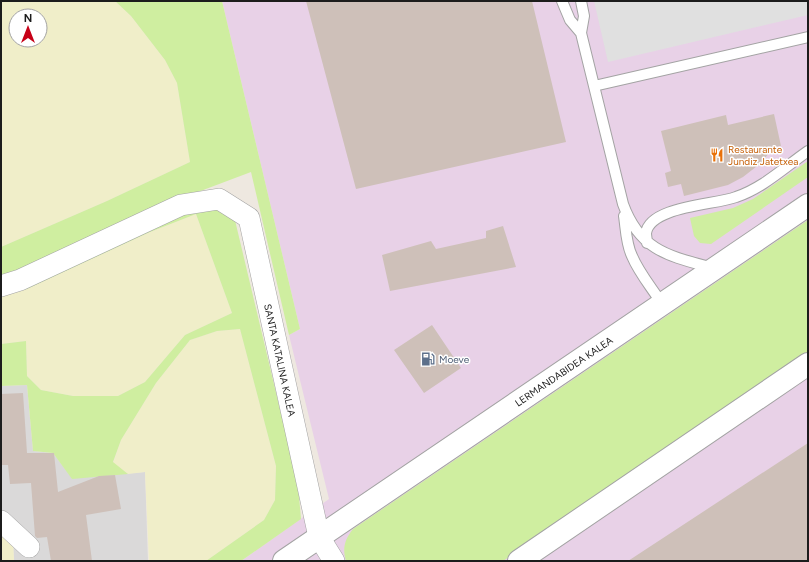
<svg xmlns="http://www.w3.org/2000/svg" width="809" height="562" viewBox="0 0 809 562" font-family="Figtree,sans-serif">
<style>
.residential{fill:#dad9d9}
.industrial{fill:#e8d1e7}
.farmland{fill:#f0eec9;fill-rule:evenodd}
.grass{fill:#cfeea0}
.parking{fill:#e0e0e0}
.building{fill:#cec0b9}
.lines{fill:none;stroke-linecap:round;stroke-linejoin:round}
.service-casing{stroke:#a3a3a3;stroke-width:12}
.minor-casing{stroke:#a3a3a3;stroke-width:22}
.tertiary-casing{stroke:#a3a3a3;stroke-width:24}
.service{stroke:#fff;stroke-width:10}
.minor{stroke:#fff;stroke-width:21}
.tertiary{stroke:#fff;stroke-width:22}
.labels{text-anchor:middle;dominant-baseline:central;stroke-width:3;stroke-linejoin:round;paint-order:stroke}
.food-label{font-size:10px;fill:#c56008;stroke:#fff;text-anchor:start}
.service-label{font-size:10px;fill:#4e5e75;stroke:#fff;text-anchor:start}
.street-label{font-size:10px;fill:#1c1c1c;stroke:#fff}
</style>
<rect width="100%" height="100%" fill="#eee8e0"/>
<!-- residential -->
<path class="residential" d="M27,385l6,66 20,2 19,25 73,-6 3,89h-134l-1,-20 -12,-10v-145z"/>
<!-- industrial -->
<path class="industrial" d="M222,1h586v560h-567l88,-62 -40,-164 11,-6z"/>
<!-- farmland -->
<path class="farmland" d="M1,1h114l16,15 34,44 12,23 13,79 -83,39 -106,46zM16,16h24v24h-24z
M196,214l36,99 -47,22 -40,47 -27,14h-45l-32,-6 -14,-14 -1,-35 -25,3v-48l26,-7 123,-57z
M240,329l36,137 -1,34 -11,20 -58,41h-57l-4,-89 -17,2 -15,-11 8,-23 35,-57 34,-43 27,-9z
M1,531l12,10 1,20h-13z"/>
<!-- grass -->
<path class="grass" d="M115,1h107l78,328 -11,6 -38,-163 -69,26 -181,82v-33l106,-46 83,-39 -13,-79 -12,-23 -34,-44z
M808,161v16l-97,67 -11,-1 -6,-7 -4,-18 43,-10 20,-9z
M195,207l21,1 18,8 64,269 3,34 -60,42h-35l58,-41 11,-20 1,-34 -36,-137 -23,2 -27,9 -34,43 -35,57 -8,22 15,12 -56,5 -19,-26 -20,-2 -6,-66 -26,1v-42l25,-3 1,35 14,14 32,6h45l27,-14 40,-47 47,-22 -36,-99 -46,18 -123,57 -21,5z
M808,220v134l-305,207h-157c-4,-13 -1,-22 7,-32z"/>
<!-- parking -->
<path class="parking" d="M594,1h214v14l-200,47z"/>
<!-- building -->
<path class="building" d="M306,1h226l34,141 -210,47z
M774,114l7,32 -7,1 -13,16 -18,14 -15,8 -44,11 -3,-12 -13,3 -3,-14 6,-2 -10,-40 65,-16 2,10z
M503,226l13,41 -126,24 -8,-36 49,-14 5,8 50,-11v-7z
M432,325l29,43 -37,25 -30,-43z
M23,393l4,60h27l4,39 41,-16 16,-1 6,34 -35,6 6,46h-41l-4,-24 -10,1 -2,-2 -4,-53 -21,1 -2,-19h-7v-71z
M808,443v118h-180z"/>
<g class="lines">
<!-- service casing -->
<g class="service-casing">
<path id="service" d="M562,1l8,19 11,13
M581,1l3,15 -3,17 42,171c17,47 46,52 90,64
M594,86l214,-49
M624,216c2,13 2,28 8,40 7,17 20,32 30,48
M647,243c0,-3 -1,-7 -1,-10 4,-27 69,-28 90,-36 27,-9 49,-30 72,-46"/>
</g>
<!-- minor casing -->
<g class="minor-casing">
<g id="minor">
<path id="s1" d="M1,286l19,-6 161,-75 38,-6 30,19 70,319 15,24"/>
<path d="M1,521l28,26"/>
</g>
</g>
<!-- tertiary casing -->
<g class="tertiary-casing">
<g id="tertiary">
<path id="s2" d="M284,561l524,-356"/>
<path d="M519,561l289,-197"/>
</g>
</g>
<!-- service -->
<use href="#service" class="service"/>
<!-- minor -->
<use href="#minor" class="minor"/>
<!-- tertiary -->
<use href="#tertiary" class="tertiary"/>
</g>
<!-- icons -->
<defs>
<g id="restaurant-bare" transform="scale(1.08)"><path d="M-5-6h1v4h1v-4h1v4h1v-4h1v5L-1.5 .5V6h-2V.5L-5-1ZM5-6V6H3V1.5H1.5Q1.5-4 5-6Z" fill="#e8710a" stroke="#fff" stroke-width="2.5" paint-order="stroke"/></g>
<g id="fuel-bare" transform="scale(1.08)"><path d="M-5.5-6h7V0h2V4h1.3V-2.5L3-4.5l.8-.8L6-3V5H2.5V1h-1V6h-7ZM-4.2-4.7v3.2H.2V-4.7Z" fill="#5c6f8a" stroke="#fff" stroke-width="2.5" paint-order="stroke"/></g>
</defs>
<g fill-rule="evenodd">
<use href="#restaurant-bare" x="717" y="155"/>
<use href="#fuel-bare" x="428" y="359"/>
</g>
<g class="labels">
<!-- food labels -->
<g class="food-label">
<text x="728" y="149">Restaurante<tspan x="728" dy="12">Jundiz Jatetxea</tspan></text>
</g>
<!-- service labels -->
<g class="service-label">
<text x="439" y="359">Moeve</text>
</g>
<!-- street labels -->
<g class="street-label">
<text stroke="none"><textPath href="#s1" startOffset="417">SANTA KATALINA KALEA</textPath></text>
<text stroke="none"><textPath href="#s2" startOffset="338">LERMANDABIDEA KALEA</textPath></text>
</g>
</g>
<!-- border -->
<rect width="809" height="562" fill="none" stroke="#1c1c1c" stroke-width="4"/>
<!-- north arrow -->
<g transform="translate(28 28)"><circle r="19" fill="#ffffff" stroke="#a4a4a4"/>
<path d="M0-3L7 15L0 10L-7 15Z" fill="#c70017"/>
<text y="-6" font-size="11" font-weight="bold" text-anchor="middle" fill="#1c1c1c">N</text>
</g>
</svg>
